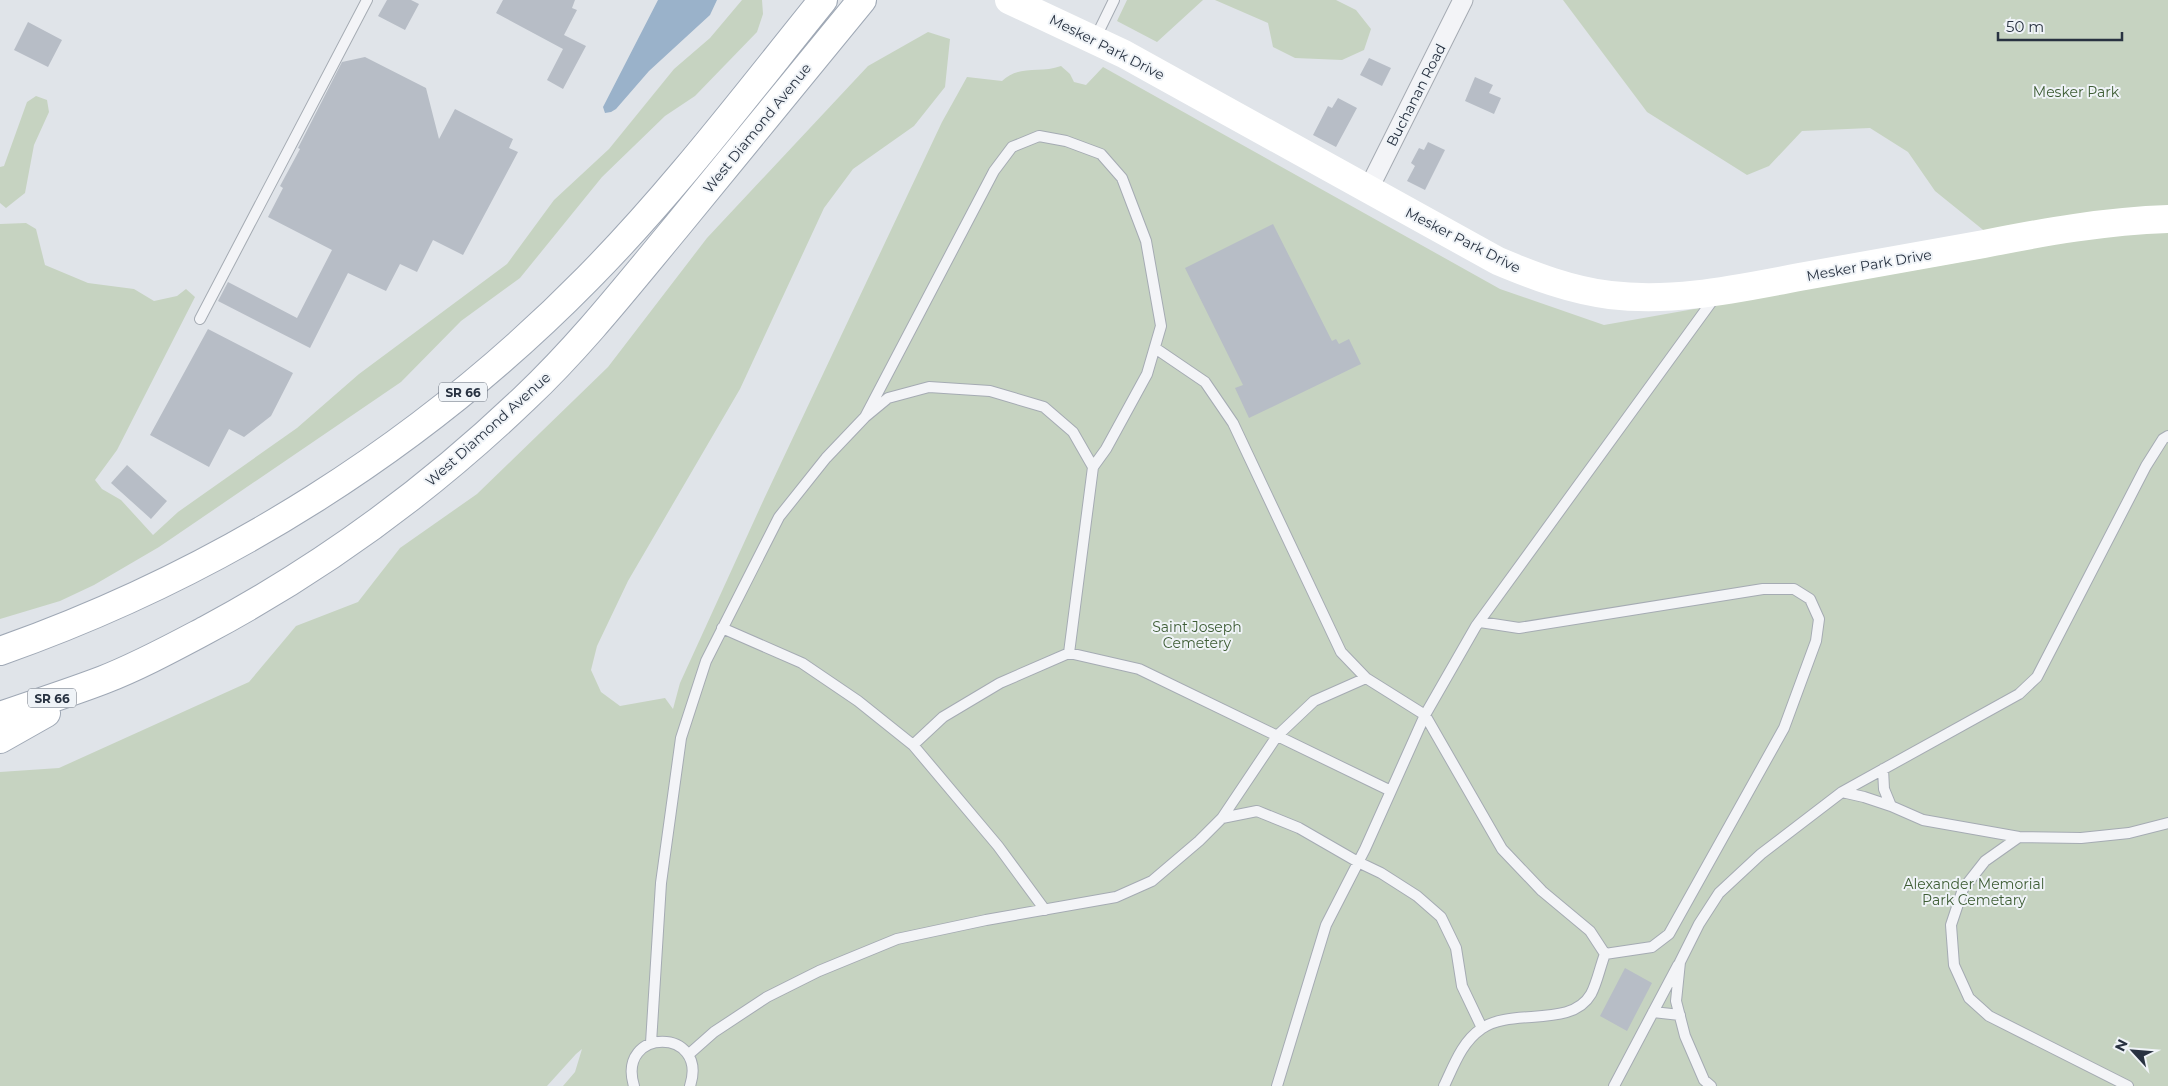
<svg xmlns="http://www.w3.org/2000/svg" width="2168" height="1086" viewBox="0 0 2168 1086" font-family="Montserrat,sans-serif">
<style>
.green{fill:#c6d3c1}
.water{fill:#9ab2ca}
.building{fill:#b7bdc6}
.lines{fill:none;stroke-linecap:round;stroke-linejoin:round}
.lane-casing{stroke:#a5abb3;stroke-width:12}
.street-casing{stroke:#a5abb3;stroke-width:21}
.primary-casing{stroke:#9fa8b5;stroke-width:30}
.lane{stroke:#f3f4f7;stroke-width:10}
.street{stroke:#f3f4f7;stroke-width:19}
.secondary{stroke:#fff;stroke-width:28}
.primary{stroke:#fff;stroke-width:28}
.labels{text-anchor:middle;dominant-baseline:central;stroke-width:4;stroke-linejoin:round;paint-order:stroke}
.shield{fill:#eff3f7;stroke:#646c78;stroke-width:1}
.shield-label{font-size:12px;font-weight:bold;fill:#283241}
.street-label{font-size:14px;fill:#283241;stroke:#eff3f7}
.park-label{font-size:14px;fill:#3e5d35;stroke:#eff3f7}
</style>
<rect width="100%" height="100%" fill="#e0e4e9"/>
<!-- green -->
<path class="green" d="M742,0h20l1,14 -6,18 -62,64 -30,20 -63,61 -82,101 -59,43 -60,61 -242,165 -65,38 -34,16 -60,18v-395l26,-1 10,6 9,36 43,18 46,6 20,12 23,-5 9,-7 9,8 -78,153 -22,30 7,9 19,11 32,35 25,-23 119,-84 62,-54 148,-110 47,-64 55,-51 65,-80 36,-31z
M1127,0h76l-46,42 -40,-21z
M1215,0h121l20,10 15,19 -7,21 -22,10 -47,-2 -22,-11 -5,-24z
M1563,0h605v1086h-1605l12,-14 7,-23 -6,5 -29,32h-547v-314l59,-4 190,-86 47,-56 62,-24 42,-54 77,-54 131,-127 99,-129 161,-172 60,-34 22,7 -5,48 -31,39 -61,43 -29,39 -84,181 -112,192 -31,65 -6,24 10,22 19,14 45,-8 8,11 7,-26 84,-184 178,-377 25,-45 35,4c18,-17 37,-7 59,-15l9,8 4,8 12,3 17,-18 397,222 104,36 378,-67 21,-12 -68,-55 -27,-39 -38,-24 -68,3 -33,35 -22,9 -100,-63z
M36,96l11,4 2,12 -15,33 -9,48 -19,15 -6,-5v-36l4,-1 23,-64z"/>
<!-- water -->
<path class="water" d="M658,0h59l-7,15 -61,56 -33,38 -5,3 -6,1 -2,-6z"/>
<!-- building -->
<path class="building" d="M387,0h24l8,4 -14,26 -27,-14z
M503,0h72l-3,8 5,2 -13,25 22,11 -23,43 -16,-9 16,-31 -67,-36z
M28,22l34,18 -14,27 -34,-17z
M365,57l61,31 13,51 16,-30 58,30 -4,9 9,4 -55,103 -30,-15 -16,32 -17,-8 -14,27 -38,-18 -38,75 -92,-47 10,-19 69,36 35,-68 -64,-33 15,-29 -3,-2 20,-37 -2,-1 44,-86z
M1369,58l22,10 -9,18 -22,-11z
M1475,77l18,8 -4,8 12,5 -7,16 -29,-13z
M1338,98l19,10 -21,39 -23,-12 15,-29 4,2z
M1428,142l17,8 -20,40 -18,-9 8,-15 -4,-3 8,-15 5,2z
M1273,224l59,117 4,-2 3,5 10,-5 12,25 -112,54 -14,-30 8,-3 -58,-117z
M208,329l85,44 -22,43 -27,21 -15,-8 -20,38 -59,-32z
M127,465l40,36 -16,18 -40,-36z
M1625,968l27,15 -25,48 -27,-15z"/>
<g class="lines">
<!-- lane casing -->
<g class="lane-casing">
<path id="lane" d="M1095,39l19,-39
M200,319l167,-319
M1155,348l50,34 28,41 108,229 25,26 59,37 77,134 40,42 48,40 15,23
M1480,622l39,6 244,-39h31l16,10 9,20 -3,22 -32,87 -115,206 -17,13 -47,7
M722,628l80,35 56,38 55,44 30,-28 57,-34 69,-30 24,-186 13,-18 41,-75 14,-48 -15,-85 -24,-63 -21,-24 -35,-13 -27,-5 -27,11 -18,24 -129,246
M1069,653l70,16 252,122
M913,745l85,101 47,64
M1883,769l1,20 7,17 32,14 96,17 62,1 48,-5 39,-10
M1842,792l22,5 27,9
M1222,818l55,-82 37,-35 52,-23
M2019,837l-34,24 -22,28 -12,36 3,40 15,33 20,18 139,70
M1653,1012l27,3
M651,1043l10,-160 20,-145 25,-77 73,-144 47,-59 39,-41 23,-19 41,-11 61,4 54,16 29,25 20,35
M688,1055l26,-23 53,-35 52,-26 78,-32 89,-19 130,-23 36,-16 47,-40 23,-23 35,-7 42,17 59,34 23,11 36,23 24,21 15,31 6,38 20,42
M634,1086c-18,-59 75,-59 56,0
M1277,1086l49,-161 39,-76 60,-134 51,-89 239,-329
M1444,1086c10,-21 18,-44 37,-57 30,-22 90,0 110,-35 6,-11 9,-27 14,-40
M1614,1086l64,-121
M1711,1086l-7,-6 -19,-44 -9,-35 4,-39 19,-38 20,-31 42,-39 81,-62 177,-98 18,-17 109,-211 17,-27 5,-3"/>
</g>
<!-- street casing -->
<g class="street-casing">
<path id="street" d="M1368,190l95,-190"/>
</g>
<!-- primary casing -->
<g class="primary-casing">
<path id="primary" d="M0,651c221,-78 423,-205 588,-373 85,-86 159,-184 235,-278
M0,716c34,-12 69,-23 103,-36 36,-14 69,-32 103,-50 116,-62 224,-141 319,-232 56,-53 103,-113 152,-172 62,-75 123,-151 185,-226
M0,739l46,-26"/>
</g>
<!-- lane -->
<use href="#lane" class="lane"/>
<!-- street -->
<use href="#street" class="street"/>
<!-- secondary -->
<path class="secondary" d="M1009,0l115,54 374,207c36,15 72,29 112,34 66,8 130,-7 195,-19 60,-11 119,-21 179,-32 60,-12 122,-23 184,-25"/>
<!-- primary -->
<use href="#primary" class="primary"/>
</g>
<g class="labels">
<!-- shield labels -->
<g class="shield">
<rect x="439" y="382.5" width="48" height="19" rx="4"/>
<rect x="28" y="688.5" width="48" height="19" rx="4"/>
</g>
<g class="shield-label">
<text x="463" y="392">SR 66</text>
<text x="52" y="698">SR 66</text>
</g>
<!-- street labels -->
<g class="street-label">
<text transform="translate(1107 47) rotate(27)">Mesker Park Drive</text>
<text transform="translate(1416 95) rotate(-63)">Buchanan Road</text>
<text transform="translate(757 128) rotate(-51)">West Diamond Avenue</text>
<text transform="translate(1463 240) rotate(27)">Mesker Park Drive</text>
<text transform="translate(1869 265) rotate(-10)">Mesker Park Drive</text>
<text transform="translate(488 429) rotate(-42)">West Diamond Avenue</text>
</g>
<!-- park labels -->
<g class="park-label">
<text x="2076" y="92">Mesker Park</text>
<text x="1197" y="627">Saint Joseph<tspan x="1197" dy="16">Cemetery</tspan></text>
<text x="1974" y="884">Alexander Memorial<tspan x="1974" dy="16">Park Cemetary</tspan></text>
</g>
</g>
<!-- north arrow -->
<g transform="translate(2133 1051) rotate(296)" stroke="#eff3f7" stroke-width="4" paint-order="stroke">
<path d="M0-4L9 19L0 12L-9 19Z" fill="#283241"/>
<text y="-8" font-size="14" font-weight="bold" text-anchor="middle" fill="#283241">N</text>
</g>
<!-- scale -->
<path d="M1998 32v8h124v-8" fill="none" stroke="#283241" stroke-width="2.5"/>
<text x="2006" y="32" font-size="15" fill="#283241" stroke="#eff3f7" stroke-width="4" paint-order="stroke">50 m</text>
</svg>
